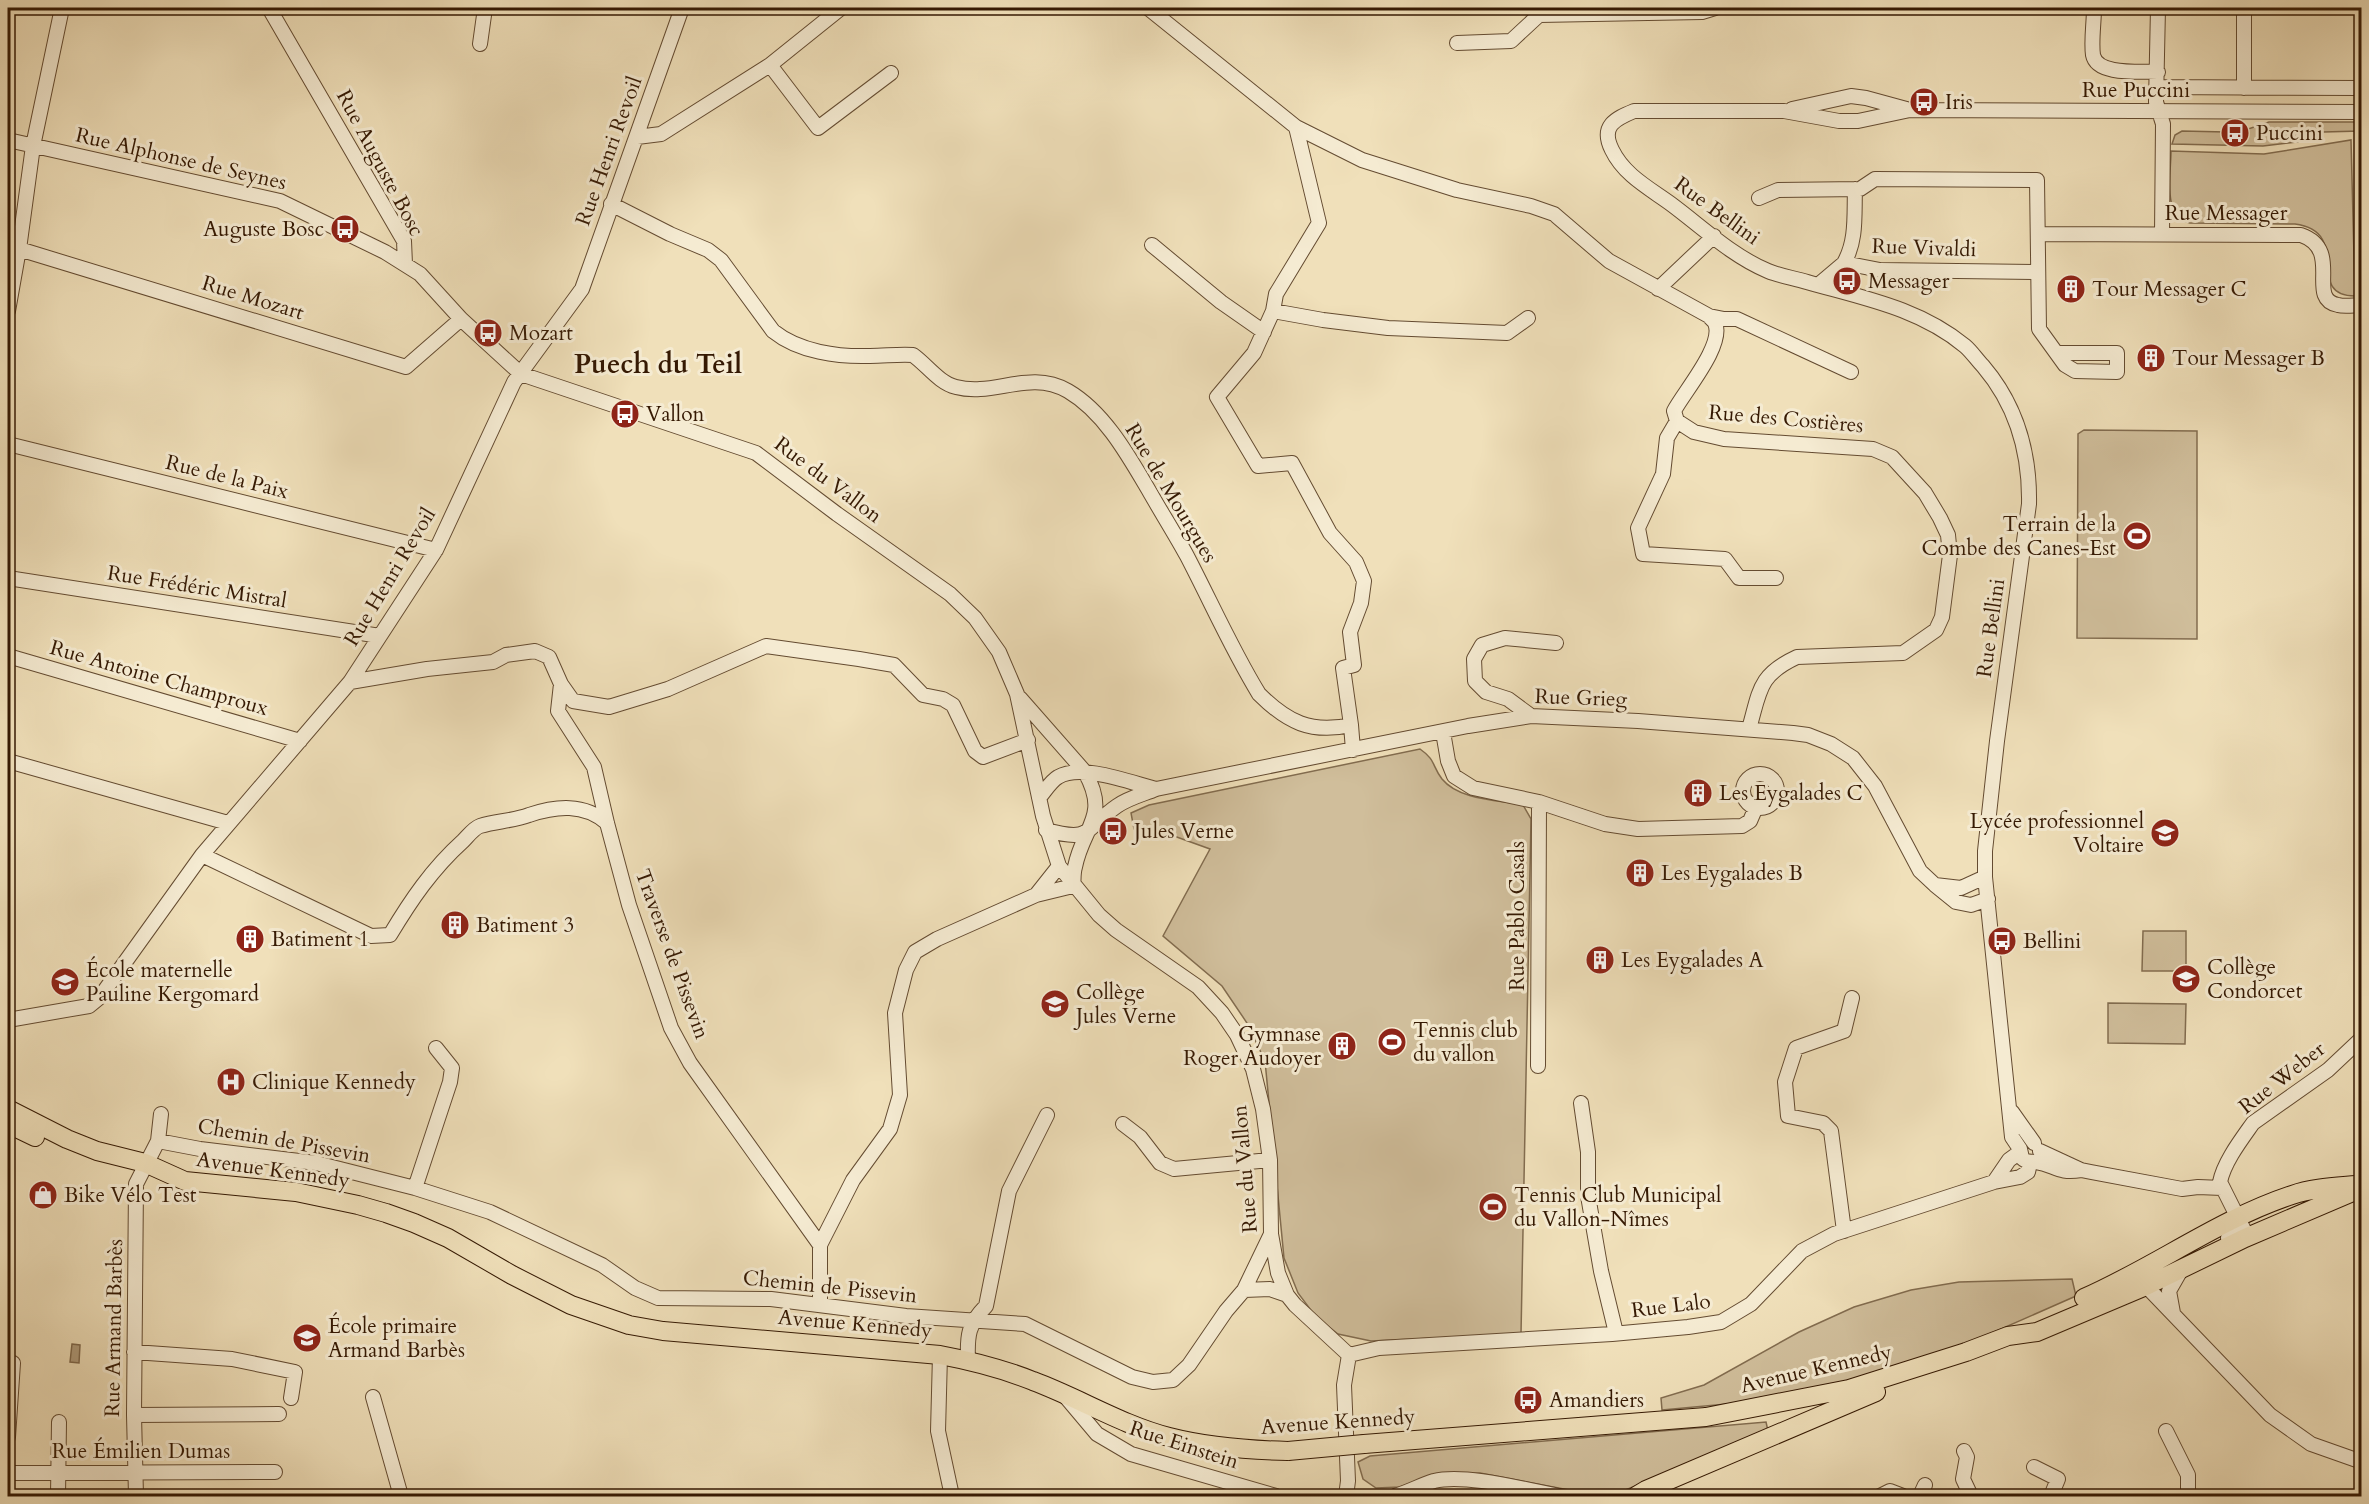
<svg xmlns="http://www.w3.org/2000/svg" width="2369" height="1504" viewBox="0 0 2369 1504" font-family="Cardo,serif">
<style>
.green{fill:#d0be9b;stroke:#826c4f;stroke-width:1.5}
.water{fill:#b09c7c;stroke:#7f684c;stroke-width:1.5}
.lines{fill:none;stroke-linecap:round;stroke-linejoin:round}
.minor-casing{stroke:#644b31;stroke-width:16}
.major-casing{stroke:#351903;stroke-width:20}
.minor{stroke:#f5ebd2;stroke-width:14}
.major{stroke:#f0e0ba;stroke-width:18}
.major-bridge-casing{stroke:#351903;stroke-width:20;stroke-linecap:butt}
.major-bridge{stroke:#f0e0ba;stroke-width:18}
.labels{text-anchor:middle;dominant-baseline:central;stroke-width:6;stroke-linejoin:round;paint-order:stroke}
.street-label{font-size:21px;fill:#351903;stroke:#f5ebd2}
.poi-label{font-size:21px;fill:#351903;stroke:#f5ebd2;text-anchor:start}
.district-label{font-size:27px;font-weight:bold;fill:#351903;stroke:#f5ebd2}
</style>
<rect width="100%" height="100%" fill="#f0e0ba"/>
<filter id="stains"><feTurbulence type="fractalNoise" baseFrequency=".00333" numOctaves="4"/><feColorMatrix values="0 0 0 0 .2 0 0 0 0 .09 0 0 0 0 .02 0 0 0 .5 -.17"/></filter>
<radialGradient id="worn" r=".72"><stop offset=".6" stop-color="#630" stop-opacity="0"/><stop offset="1" stop-color="#630" stop-opacity=".3"/></radialGradient>
<!-- green -->
<path class="green" d="M2269,122h92v9l-38,1 -8,8 -52,6 -91,-2 3,-9 7,-4 44,1v3h15l1,-4z
M2351,140l4,156c-52,0 -1,-64 -60,-72l-105,-1c-28,-5 -19,-49 -19,-72l93,3z
M2084,430l113,1v208l-120,-1 1,-204z
M1420,749c16,11 12,17 22,30 17,21 56,21 81,26l8,14 -10,515 -150,7 -33,-7 -22,-17 -18,-24 -14,-35 -19,-197 -18,-38 -25,-37 -59,-50 47,-87 -61,-22 -15,2 -3,-16 18,-8z
M2143,931h43v40h-44z
M2108,1003l78,1 -1,40 -77,-1z
M2072,1279l4,17 -116,51 -116,36 -85,18 -97,9 -1,-12 43,-13 95,-53 55,-25 57,-17 48,-8z
M1766,1422l2,9 -157,65h-24l-18,-6 -89,-17 -50,3 -30,11 -24,1 -13,-9 -5,-17 12,-6z"/>
<!-- water -->
<path class="water" d="M72,1344l8,1 -1,18 -9,-1z"/>
<g class="lines">
<!-- minor casing -->
<g class="minor-casing">
<path id="minor" d="M269,8l135,233 1,23
M1148,8l148,119 66,33 95,30 74,16 23,8 55,47 100,55c2,3 5,5 6,7 10,22 -32,70 -41,88l3,10 -10,17 -4,36 -25,54 5,26 82,5 14,19h37
M2094,8c0,15 -3,33 -1,47 4,21 48,16 65,17
M2158,8l-2,94 7,22 -1,110
M2244,8v80
M1457,43l54,-2 28,-26 163,-3 13,-4
M480,44l5,-36
M770,65l48,63 73,-55
M2158,87l204,1
M1792,109l59,-13 15,2 44,12 452,2
M1910,110l-52,11h-19l-55,-10h-150c-19,8 -34,15 -22,39 12,25 37,38 59,54 31,23 61,52 97,67 12,5 26,7 39,11 56,16 112,26 158,64 7,6 12,14 18,20 34,40 47,87 46,138l-32,237 -12,110v26l27,260 8,12 2,9c5,5 7,3 14,4 19,3 22,12 45,8
M1296,127l23,96 -43,71 -3,17 -19,42 -37,44 41,69 34,-3 38,70 26,29 8,19 -3,22 -11,29 4,33 -11,3 8,57
M637,137l24,-3 109,-69 71,-57
M8,140l272,61 105,51 35,22 41,45 60,55 235,79 81,61 113,80 25,24 24,34 18,42 26,122 16,50 40,49 17,15 82,57 24,26 15,22 16,34 10,40 7,51 1,74 7,39 9,22 8,10 54,50
M1759,198l19,-8 82,-1 15,-10 162,1 2,149 26,36 10,6 42,1v-19h-59
M611,204l59,30 38,16 13,10 52,71c26,21 65,26 97,25 15,0 28,-2 43,-1 14,10 26,28 43,32 38,10 73,-18 112,4 36,21 60,64 80,98 13,23 27,45 39,67 24,46 45,94 72,138 28,28 52,40 92,31l2,25
M2038,234l263,1c43,15 4,64 37,70 7,2 16,0 24,0
M1152,245l69,57 43,30
M19,249l387,118 55,-48
M1844,263c13,-23 10,-48 11,-74
M1818,285l26,-22 36,7 157,2
M1658,289l56,-53
M8,311l11,-62 14,-103 29,-138
M1273,311l50,9 65,8 119,5 21,-15
M1709,316l15,3h13l114,53
M1677,421l17,11 30,7 149,10 19,8 33,36 15,25 8,17 2,20 -8,62 -6,13 -33,23 -106,4c-39,18 -37,34 -48,72
M8,444l428,106
M8,578l372,58
M8,656l292,85
M350,682l77,-13 66,-7 13,-7 29,-4 14,6 12,27 12,17 36,6 59,-18 98,-43 93,13 35,6 29,30 20,4 10,6 22,46 8,6 45,-17
M561,684l-3,27 36,56 13,56 22,82 42,123 19,35 130,182
M1020,698l65,74c25,45 -2,54 -10,95 -2,6 -1,13 -2,19
M1531,716l-23,-17 -22,-7 -11,-11 -1,-22 8,-14 23,-7 51,5
M1443,732l5,29 6,15 19,12 66,14 66,22 33,5 104,-3 8,-5 6,-14
M8,761l220,62
M1743 791a17 17 0 1 1 34 0a17 17 0 1 1-34 0Z
M1039,798c6,-7 12,-17 19,-21 23,-14 74,6 98,12
M1046,830c47,13 38,-1 71,-24 11,-8 27,-12 39,-17l312,-63 63,-10 107,5 155,12 15,2 23,9 22,14 22,28 45,85 15,14 21,17 15,3 17,-6
M202,855l169,81 19,-1c21,-35 42,-66 73,-94 5,-5 11,-13 17,-15 16,-5 33,-5 49,-11 27,-9 55,-12 78,8
M1935,885l26,3 24,-11
M1036,895l23,-29
M8,1020l81,-14 11,-9 102,-142 148,-173 86,-132 78,-168 68,-93 100,-281
M1538,1066l1,-264
M1581,1103l7,49v44l13,75 15,62
M2012,1112l22,31
M1123,1124l17,13 20,26 14,6 96,-9
M158,1141l3,-27
M2040,1151l41,19 10,2 91,17 16,-2 24,1
M1994,1182l15,-22 11,-8
M415,1188l35,-106 2,-14 -16,-20
M1844,1231l-13,-100 -8,-8 -35,-7 -3,-34 11,-34 48,-17 8,-33
M2228,1238l16,-8 -24,-48c4,-20 21,-42 33,-59l75,-53 34,-32
M2146,1286l124,129 41,29 51,18
M1244,1290l26,-1 17,6
M820,1304v-59l33,-65 37,-51 10,-34 -5,-82 11,-43 9,-18 22,-13 99,-44 37,-9
M2173,1313l-4,-22 12,-21
M134,1352l98,7 63,13 -4,26
M940,1355l-2,76 14,65
M1349,1355l30,-7 233,-14 76,-7 33,-5 30,-18 51,-53 32,-17 160,-52 26,-5 8,-5 2,-9
M968,1360c-1,-24 0,-36 18,-54l23,-115 38,-76
M1065,1396l32,38 34,20 145,42
M373,1397l28,99
M134,1415l145,-1
M2166,1431l22,44v21
M8,1437l5,-74
M1964,1451l3,6 -4,22 8,17
M2034,1467l24,12 -7,17
M8,1473l267,-1
M58,1496l1,-74
M136,1496l-2,-81 2,-231 22,-43 42,8 116,14 99,25 75,24 112,53 33,23 23,10 113,1 135,17 119,8 107,53 21,5 20,-2 16,-15 37,-54 18,-21 27,-56
M1346,1496l2,-15 -4,-96 5,-30
M1395,1496c13,-4 26,-11 39,-15 31,-8 93,9 125,15
M1880,1496l10,-5 13,5
M1920,1496l5,-11"/>
</g>
<!-- major casing -->
<g class="major-casing">
<path id="major" d="M8,1109l59,30 30,12 48,12 40,18 111,11 62,13 28,8 28,10 34,15 64,37 59,30 58,20 34,6 277,24c32,6 63,14 93,26 46,17 89,44 136,56 39,10 79,13 119,14
M8,1124l27,13
M2084,1298c71,-31 135,-79 208,-103 20,-7 42,-8 64,-10
M1364,1444l342,-27 143,-28 117,-37 42,-16 29,-4 109,-46 99,-48 117,-50
M1636,1496l10,-6 230,-98"/>
</g>
<!-- minor -->
<use href="#minor" class="minor"/>
<!-- major -->
<use href="#major" class="major"/>
<!-- major-bridge casing -->
<g class="major-bridge-casing">
<path id="major-bridge" d="M1288,1451l76,-7"/>
</g>
<!-- major-bridge -->
<use href="#major-bridge" class="major-bridge"/>
</g>
<!-- icons -->
<defs>
<g id="bus-disc" transform="scale(1.5)"><circle r="9.5" fill="#8f2418" stroke="#f5ebd2"/><path d="M-5-6H5V4H4V6H2V4H-2V6H-4V4H-5ZM-3.5-4V0h7V-4ZM-3.5 1.2v1.5H-2V1.2ZM2 1.2v1.5H3.5V1.2Z" fill="#fff"/></g>
<g id="building-disc" transform="scale(1.5)"><circle r="9.5" fill="#8f2418" stroke="#f5ebd2"/><path d="M-4-6H4V6H1V3H-1V6H-4ZM-2.5-4.3h1.7v1.8h-1.7ZM.8-4.3h1.7v1.8H.8ZM-2.5-1h1.7V.8h-1.7ZM.8-1h1.7V.8H.8Z" fill="#fff"/></g>
<g id="stadium-disc" transform="scale(1.5)"><circle r="9.5" fill="#8f2418" stroke="#f5ebd2"/><path d="M0-5a6.5 5 0 1 0 0 10a6.5 5 0 1 0 0-10ZM-3.5-1.8h7v3.6h-7Z" fill="#fff"/></g>
<g id="school-disc" transform="scale(1.5)"><circle r="9.5" fill="#8f2418" stroke="#f5ebd2"/><path d="M0-5L7-2L0 1L-7-2ZM-4 1L0 2.5L4 1V4Q0 6-4 4Z" fill="#fff"/></g>
<g id="hospital-disc" transform="scale(1.5)"><circle r="9.5" fill="#8f2418" stroke="#f5ebd2"/><path d="M-5-5h3v3.5h4V-5h3V5h-3V1.5h-4V5h-3Z" fill="#fff"/></g>
<g id="shop-disc" transform="scale(1.5)"><circle r="9.5" fill="#8f2418" stroke="#f5ebd2"/><path d="M-5-2.5h2.3a2.7 3.5 0 0 1 5.4 0H5L5.5 6h-11ZM-1.5-2.5h3a1.5 2.3 0 0 0-3 0Z" fill="#fff"/></g>
</defs>
<g fill-rule="evenodd">
<use href="#bus-disc" x="1924" y="102"/>
<use href="#bus-disc" x="2235" y="133"/>
<use href="#bus-disc" x="345" y="229"/>
<use href="#bus-disc" x="1847" y="281"/>
<use href="#building-disc" x="2071" y="289"/>
<use href="#bus-disc" x="488" y="333"/>
<use href="#building-disc" x="2151" y="358"/>
<use href="#bus-disc" x="625" y="414"/>
<use href="#stadium-disc" x="2137" y="536"/>
<use href="#building-disc" x="1698" y="793"/>
<use href="#bus-disc" x="1113" y="831"/>
<use href="#school-disc" x="2165" y="833"/>
<use href="#building-disc" x="1640" y="873"/>
<use href="#building-disc" x="455" y="925"/>
<use href="#building-disc" x="250" y="939"/>
<use href="#bus-disc" x="2002" y="941"/>
<use href="#building-disc" x="1600" y="960"/>
<use href="#school-disc" x="2186" y="979"/>
<use href="#school-disc" x="65" y="982"/>
<use href="#school-disc" x="1055" y="1004"/>
<use href="#stadium-disc" x="1392" y="1042"/>
<use href="#building-disc" x="1342" y="1046"/>
<use href="#hospital-disc" x="231" y="1082"/>
<use href="#shop-disc" x="43" y="1195"/>
<use href="#stadium-disc" x="1493" y="1207"/>
<use href="#school-disc" x="307" y="1338"/>
<use href="#bus-disc" x="1528" y="1400"/>
</g>
<g class="labels">
<!-- street labels -->
<g class="street-label">
<text x="2136" y="90">Rue Puccini</text>
<text transform="translate(609 151) rotate(-70)">Rue Henri Revoil</text>
<text transform="translate(181 159) rotate(13)">Rue Alphonse de Seynes</text>
<text transform="translate(380 163) rotate(62)">Rue Auguste Bosc</text>
<text transform="translate(1717 211) rotate(36)">Rue Bellini</text>
<text x="2226" y="213">Rue Messager</text>
<text transform="translate(1924 248) rotate(2)">Rue Vivaldi</text>
<text transform="translate(253 298) rotate(17)">Rue Mozart</text>
<text transform="translate(1786 419) rotate(5)">Rue des Costières</text>
<text transform="translate(227 477) rotate(14)">Rue de la Paix</text>
<text transform="translate(828 480) rotate(37)">Rue du Vallon</text>
<text transform="translate(1171 493) rotate(59)">Rue de Mourgues</text>
<text transform="translate(390 577) rotate(-59)">Rue Henri Revoil</text>
<text transform="translate(197 587) rotate(9)">Rue Frédéric Mistral</text>
<text transform="translate(1991 628) rotate(-82)">Rue Bellini</text>
<text transform="translate(159 678) rotate(16)">Rue Antoine Champroux</text>
<text transform="translate(1581 698) rotate(2)">Rue Grieg</text>
<text transform="translate(1517 916) rotate(-90)">Rue Pablo Casals</text>
<text transform="translate(672 954) rotate(70)">Traverse de Pissevin</text>
<text transform="translate(2282 1078) rotate(-38)">Rue Weber</text>
<text transform="translate(284 1141) rotate(10)">Chemin de Pissevin</text>
<text transform="translate(1245 1169) rotate(-95)">Rue du Vallon</text>
<text transform="translate(273 1170) rotate(8)">Avenue Kennedy</text>
<text transform="translate(830 1287) rotate(6)">Chemin de Pissevin</text>
<text transform="translate(1671 1306) rotate(-7)">Rue Lalo</text>
<text transform="translate(855 1324) rotate(5)">Avenue Kennedy</text>
<text transform="translate(114 1328) rotate(-89)">Rue Armand Barbès</text>
<text transform="translate(1816 1369) rotate(-13)">Avenue Kennedy</text>
<text transform="translate(1338 1422) rotate(-4)">Avenue Kennedy</text>
<text transform="translate(1184 1445) rotate(18)">Rue Einstein</text>
<text x="141" y="1451">Rue Émilien Dumas</text>
</g>
<!-- poi labels -->
<g class="poi-label">
<text x="1945" y="102">Iris</text>
<text x="2256" y="133">Puccini</text>
<text x="324" y="229" text-anchor="end">Auguste Bosc</text>
<text x="1868" y="281">Messager</text>
<text x="2092" y="289">Tour Messager C</text>
<text x="509" y="333">Mozart</text>
<text x="2172" y="358">Tour Messager B</text>
<text x="646" y="414">Vallon</text>
<text x="2116" y="524" text-anchor="end">Terrain de la<tspan x="2116" dy="24">Combe des Canes-Est</tspan></text>
<text x="1719" y="793">Les Eygalades C</text>
<text x="2144" y="821" text-anchor="end">Lycée professionnel<tspan x="2144" dy="24">Voltaire</tspan></text>
<text x="1134" y="831">Jules Verne</text>
<text x="1661" y="873">Les Eygalades B</text>
<text x="476" y="925">Batiment 3</text>
<text x="271" y="939">Batiment 1</text>
<text x="2023" y="941">Bellini</text>
<text x="1621" y="960">Les Eygalades A</text>
<text x="2207" y="967">Collège<tspan x="2207" dy="24">Condorcet</tspan></text>
<text x="86" y="970">École maternelle<tspan x="86" dy="24">Pauline Kergomard</tspan></text>
<text x="1076" y="992">Collège<tspan x="1076" dy="24">Jules Verne</tspan></text>
<text x="1413" y="1030">Tennis club<tspan x="1413" dy="24">du vallon</tspan></text>
<text x="1321" y="1034" text-anchor="end">Gymnase<tspan x="1321" dy="24">Roger Audoyer</tspan></text>
<text x="252" y="1082">Clinique Kennedy</text>
<text x="64" y="1195">Bike Vélo Test</text>
<text x="1514" y="1195">Tennis Club Municipal<tspan x="1514" dy="24">du Vallon-Nîmes</tspan></text>
<text x="328" y="1326">École primaire<tspan x="328" dy="24">Armand Barbès</tspan></text>
<text x="1549" y="1400">Amandiers</text>
</g>
<!-- district labels -->
<g class="district-label">
<text x="658" y="364">Puech du Teil</text>
</g>
</g>
<!-- margin -->
<rect width="2369" height="1504" fill="none" stroke="#f0e0ba" stroke-width="30"/>
<rect x="9" y="9" width="2351" height="1486" fill="none" stroke="#351903" stroke-width="3"/>
<rect x="15" y="15" width="2339" height="1474" fill="none" stroke="#351903" stroke-width="1.5"/>
<rect width="100%" height="100%" filter="url(#stains)"/>
<rect width="100%" height="100%" fill="url(#worn)"/>
</svg>
